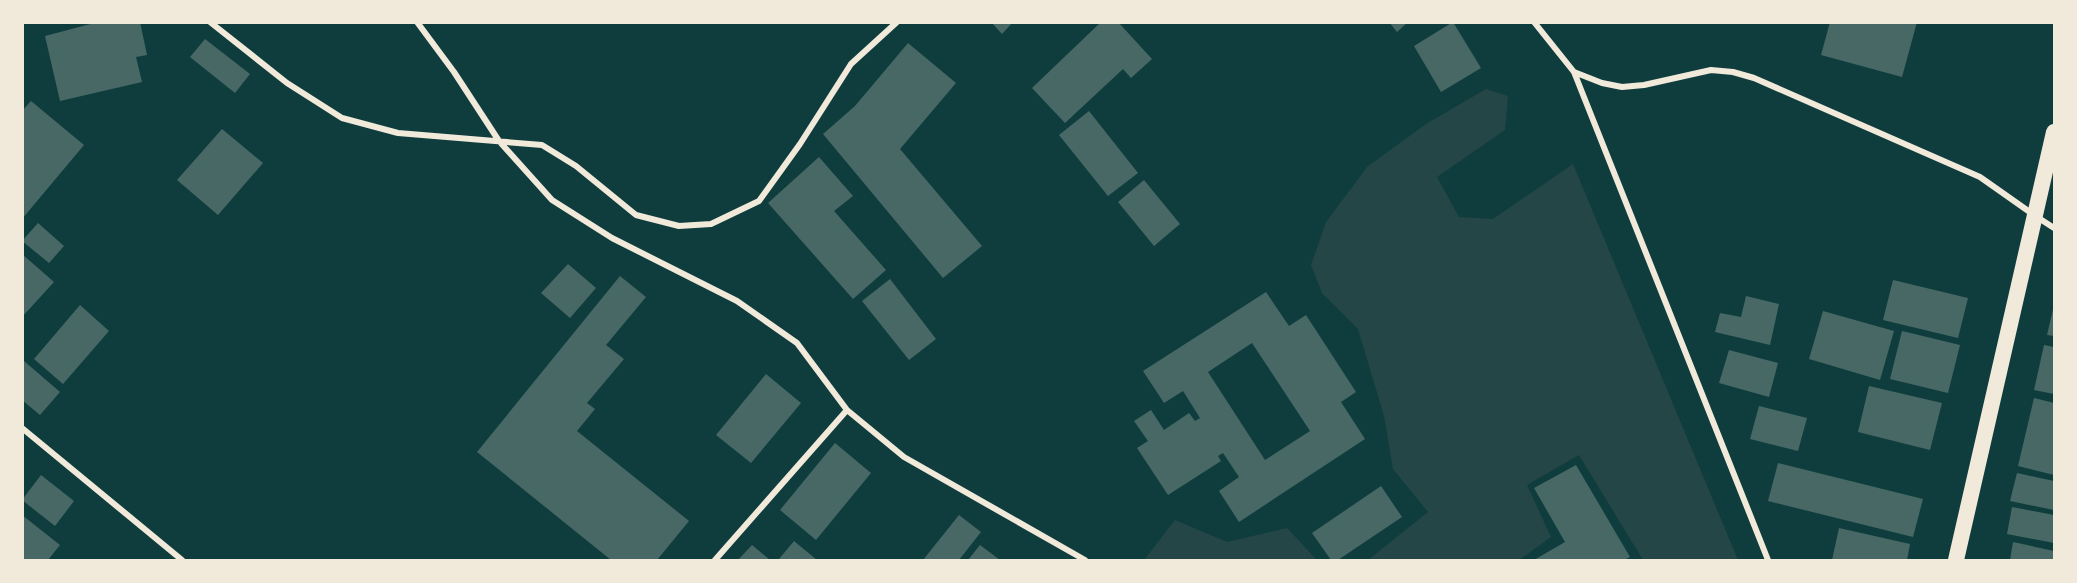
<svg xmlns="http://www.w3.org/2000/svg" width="2077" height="583" viewBox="0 0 2077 583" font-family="'Work Sans',sans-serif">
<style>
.green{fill:#244646}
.building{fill:#486865;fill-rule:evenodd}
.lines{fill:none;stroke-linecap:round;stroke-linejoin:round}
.minor{stroke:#f1e9da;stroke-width:6}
.trunk{stroke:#f1e9da;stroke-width:16}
</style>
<rect width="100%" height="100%" fill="#0f3d3e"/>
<!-- green -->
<path class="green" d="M1486,89l22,7 -3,34 -68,47 22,40 34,2 80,-55 165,396h-95l-64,-105 -52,30 24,52 -32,23h-151l60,-48 -35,-43 -9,-53 -26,-87 -36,-36 -11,-28 15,-43 41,-55 59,-43z
M1175,520l52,22 60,-14 30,32h-173z"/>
<!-- building -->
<path class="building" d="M98,22h42l7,33 -11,2 6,25 -82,19 -15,-65z
M991,22h22l-11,12z
M1101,22h17l34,37 -21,19 -8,-9 -58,54 -33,-35z
M1389,22h19l-11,10z
M1453,22l28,46 -40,24 -27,-46z
M1830,22h87l-15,55 -81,-22z
M205,39l45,35 -15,19 -45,-36z
M908,43l48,40 -56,66 82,97 -39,32 -120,-144 32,-28z
M31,101l53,44 -62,74v-108z
M1089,111l49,62 -30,23 -49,-61z
M222,129l41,34 -45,52 -41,-35z
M819,157l34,39 -19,15 52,59 -33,29 -85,-96z
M1144,180l36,44 -26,22 -36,-44z
M38,223l26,23 -15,17 -27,-22z
M22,254l32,28 -32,35z
M568,264l28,24 -26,30 -29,-25z
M620,276l26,21 -40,48 18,14 -37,44 8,6 -18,22 112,90 -32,39h-46l-134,-108z
M890,279l46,60 -27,21 -47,-59z
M1893,280l75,18 -10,40 -75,-18z
M1266,292l23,34 17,-11 50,77 -15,10 24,37 -126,83 -20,-31 20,-14 -16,-24 -5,3 3,5 -53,34 -31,-47 11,-7 -14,-20 17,-11 13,20 25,-17 6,8 5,-3 -17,-27 -19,12 -21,-32zM1252,343l58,88 -45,29 -57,-88z
M1746,296l33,8 -9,41 -55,-13 5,-19 21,4z
M80,305l29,26 -46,53 -29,-25z
M2054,305v31l-7,-1z
M1823,311l71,20 -14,49 -71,-21z
M1902,331l58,14 -12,48 -58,-14z
M2044,345l10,2v47l-20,-4z
M1729,350l49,13 -9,34 -50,-14z
M24,361l36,31 -20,23 -18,-15v-37z
M766,374l35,29 -50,60 -35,-28z
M1869,386l73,17 -12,47 -72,-18z
M2034,398l20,5v72l-36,-9z
M1759,406l48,12 -9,33 -48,-12z
M835,443l36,30 -55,67 -36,-30z
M1778,463l145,36 -10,38 -145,-36z
M1576,465l54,92 -6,3h-90l31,-18 -31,-54z
M2017,473l37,8v29l-44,-9z
M41,475l33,26 -19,25 -33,-26z
M1381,486l21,31 -64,43h-7l-19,-27z
M2012,507l42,8v28l-47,-9z
M22,515l38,30 -12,15h-26z
M959,515l22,17 -22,28h-36z
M1839,528l71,16 -3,16h-75z
M794,541l23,19h-37l-1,-1z
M2013,542l41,9v9h-44z
M752,545l18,15h-32z
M980,545l20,15h-32z"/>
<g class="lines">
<!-- minor -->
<path class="minor" d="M210,22l77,61 55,35 56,15 144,12 34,21 60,49 43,11 32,-2 48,-23 41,-57 51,-80 46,-42
M417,22l37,50 45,69 53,59 60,38 125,63 60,42 50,67 57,47 181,103
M1534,22l40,50 194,488
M1574,72l28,11 20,4 22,-2 67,-15 22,2 21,6 226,99 54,38 20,13
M22,428l160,132
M715,560l132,-150"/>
<!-- trunk -->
<path class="trunk" d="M1956,560l98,-428"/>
</g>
<!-- border -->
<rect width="2077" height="583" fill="none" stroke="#f1e9da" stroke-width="48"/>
</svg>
